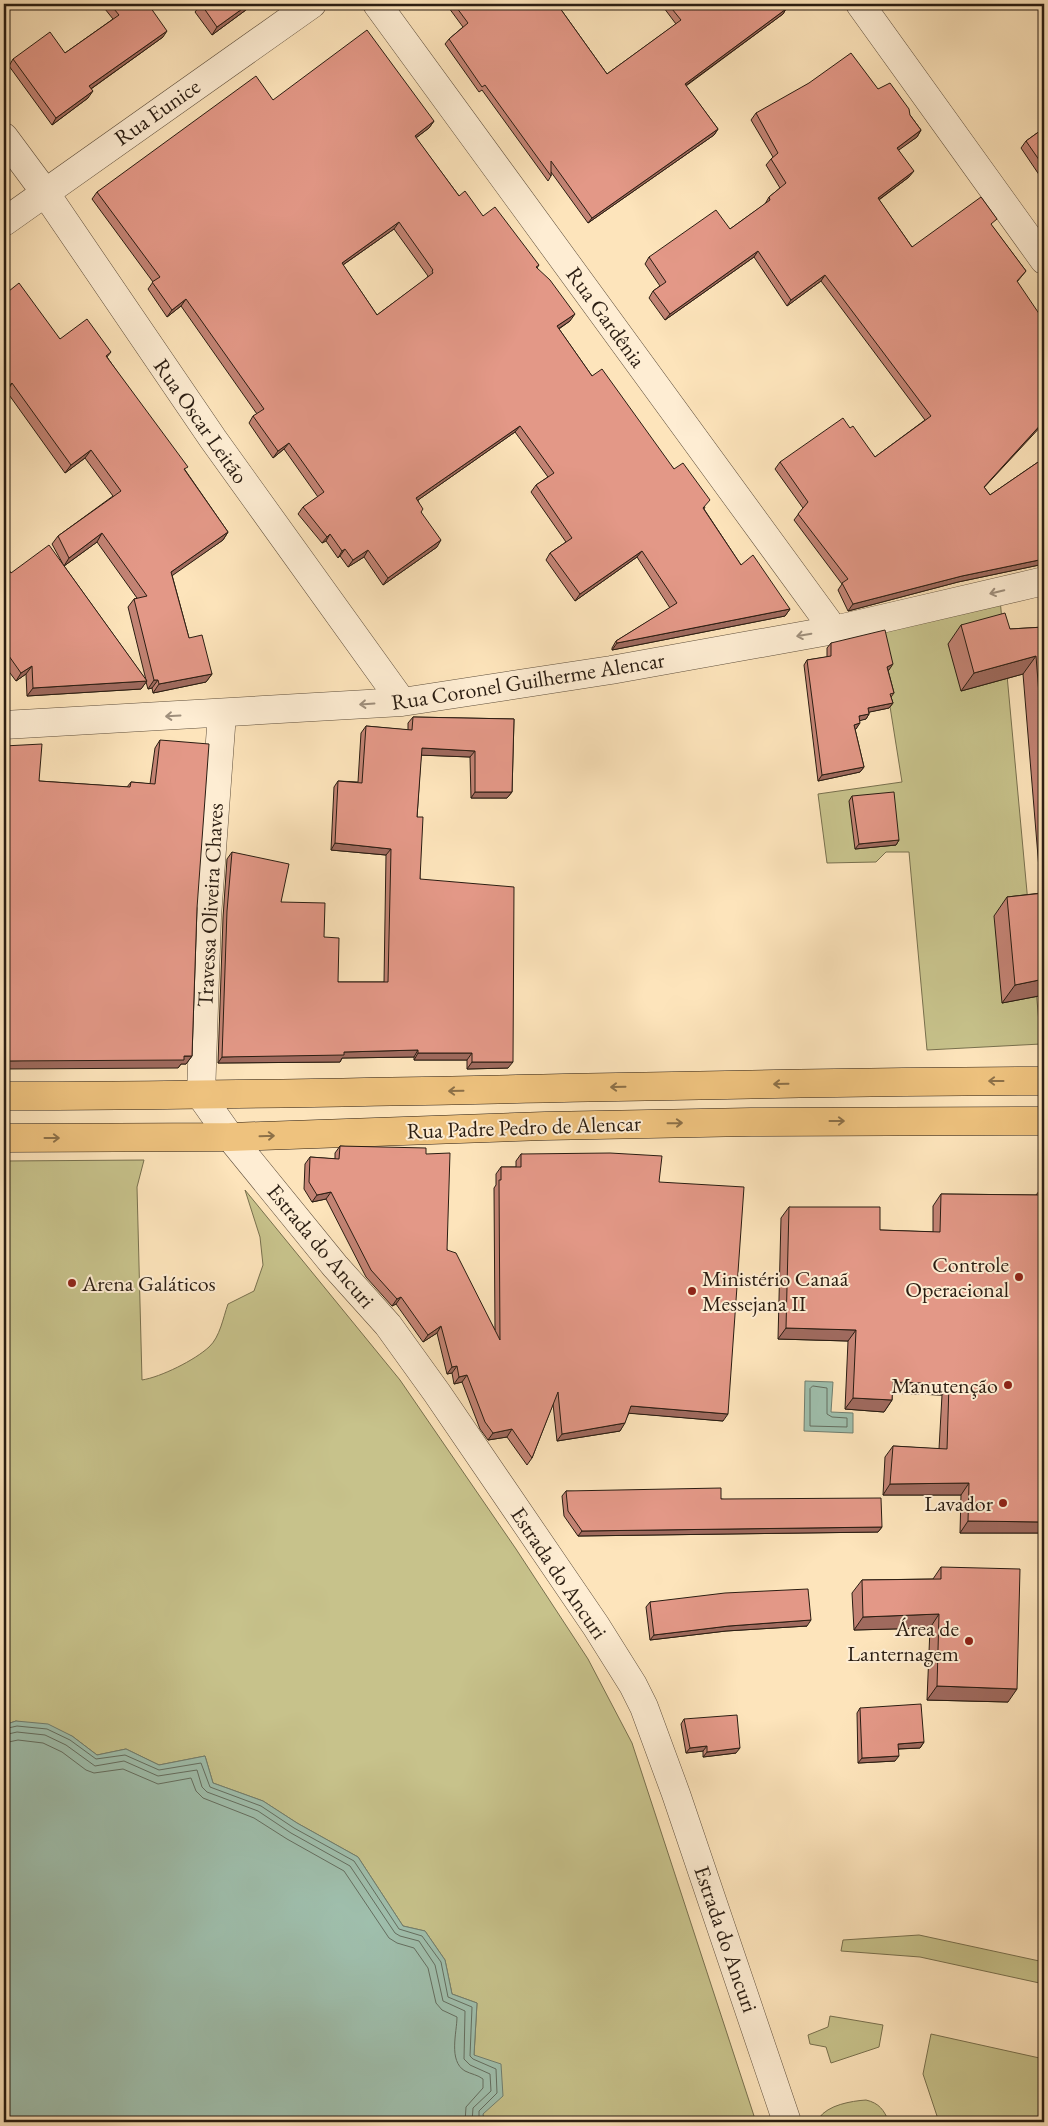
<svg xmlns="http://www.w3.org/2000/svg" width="1048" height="2126" viewBox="0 0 1048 2126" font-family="'EB Garamond',serif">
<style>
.green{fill:#c7c28b;stroke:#78704e}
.water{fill:#9fbfad;stroke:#707e6f}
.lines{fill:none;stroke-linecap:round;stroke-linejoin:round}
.shore{stroke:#646e60;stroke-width:1}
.minor-casing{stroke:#5f4f3c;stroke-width:29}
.primary-casing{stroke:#2a1d12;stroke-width:29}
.minor{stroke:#feedd3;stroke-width:28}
.primary{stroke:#eec27e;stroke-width:28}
.wall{fill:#c38374;stroke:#2a1d12;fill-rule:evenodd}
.shaded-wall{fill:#9f6a5e;stroke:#2a1d12}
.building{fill:#e39887;stroke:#2a1d12;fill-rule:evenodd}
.oneway{stroke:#9f8f7c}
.oneway2{stroke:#8c7048}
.poi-dot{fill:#8f2418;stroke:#feedd3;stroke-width:2}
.labels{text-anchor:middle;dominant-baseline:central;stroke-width:4;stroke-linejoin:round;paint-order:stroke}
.street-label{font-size:22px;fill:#2a1d12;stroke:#feedd3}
.poi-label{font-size:22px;fill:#2a1d12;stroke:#feedd3;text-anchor:end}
</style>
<rect width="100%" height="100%" fill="#fde4bb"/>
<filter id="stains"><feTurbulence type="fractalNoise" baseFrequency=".004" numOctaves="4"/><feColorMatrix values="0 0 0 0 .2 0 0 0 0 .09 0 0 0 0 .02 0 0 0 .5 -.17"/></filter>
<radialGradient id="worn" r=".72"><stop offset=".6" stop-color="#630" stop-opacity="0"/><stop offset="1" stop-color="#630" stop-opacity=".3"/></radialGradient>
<!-- green -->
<path class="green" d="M1000,599l41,445 -114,6 -18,-198h-23l-10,10 -49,1 -9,-69 84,-12 -24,-151z
M144,1160l-7,27 5,193c19,-3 53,-20 67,-33 11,-10 14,-29 19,-43l26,-13 9,-26 -3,-28 -15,-47 155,190 116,169 72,110 44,84 124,379h-272l-10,-67 3,-52 -25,-9 -7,-34 -20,-29 -22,-5 -45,-69 -61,-34 -34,-22 -50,-18 -8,-27 -46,9 -33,-16 -29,6 -25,-19 -56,-15 -12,4v-564z
M919,1935l125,27v22l-124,-27 -79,-6 2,-11z
M830,2016l53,9 -4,22 -48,16 -5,-16 -16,-3 -2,-9 20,-8z
M931,2034l113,25v58l-16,5h-89l-16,-48z
M866,2100c13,3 18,10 23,22h-68l-2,-4c9,-13 32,-17 47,-18z"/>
<!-- water -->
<path class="water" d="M805,1381l28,1 -2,30 22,1v20l-49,-2z
M16,1721l32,3 24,12 25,19 29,-6 33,16 46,-9 8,27 50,18 34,22 61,34 45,69 22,5 20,29 7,34 25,9 -3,52 27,9 2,32 -20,18 1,8h-480v-397z"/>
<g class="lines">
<!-- shore -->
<path class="shore" d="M813,1386l14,2v26l5,3 15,1v9l-37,-1v-37z
M4,1729l13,-3 30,3 23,11 26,19 29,-4 34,15 42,-7 9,24 51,19 33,22 60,33 45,68 23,7 19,26 7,35 24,10 -2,49 3,3 23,10 1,24 -18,18v11
M4,1735l13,-3 28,3 21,10 29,21 29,-5 34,15 39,-6 5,17 5,5 51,19 33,22 59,33 45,67 5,3 19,5 16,24 8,36 22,10 -1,48 6,6 20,9 1,17 -18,17 -1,14
M4,1743l14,-3 25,3 19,9 24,18 8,3 29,-4 35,15 33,-6 5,13 7,7 51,20 33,21 57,32 45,67 8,5 17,5 14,20 8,35 6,7 15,7c0,15 -9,44 8,54 6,3 13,4 18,8v9l-17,19 -1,15"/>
<!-- minor casing -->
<g class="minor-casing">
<path id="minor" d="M377,4l457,626
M860,4l184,256
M4,137l40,54 169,248 189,263
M4,222l308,-218
M222,714l-15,203 -6,179 29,41 105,129 53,59 49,68 159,233 37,59 11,22 32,87 111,328
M4,725l398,-23 209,-32 223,-40 210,-49"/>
</g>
<!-- primary casing -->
<g class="primary-casing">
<path id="primary" d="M4,1096c347,0 693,-14 1040,-15
M4,1138l226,-1 315,-11 206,-4 293,-1"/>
</g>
<!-- minor -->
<use href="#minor" class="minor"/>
<!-- primary -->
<use href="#primary" class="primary"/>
</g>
<!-- wall -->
<path class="wall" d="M101,4h47l15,33 -72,52 -3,9 -36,27 -43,-59 4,-7 52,-6 48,-34z
M201,4h53l-42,31 -17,-23z
M446,4h111l50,70 69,-50 -15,-20h122l3,5 -3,5 -97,72 32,43 -4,6 -126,88 -37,-51v4l-3,5 -66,-91 -3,2 -34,-48 4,-5 14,-12z
M878,89l32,26 11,15 -4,7 -19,13 11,27 -30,23 33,47 80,-21 34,45 -9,11 -33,205 6,8 54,-37v106l-86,18 -110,29 -10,-21 4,-6 -48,-64 9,-12 -28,-39 5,-7 70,-34 25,29 50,-37 -104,-139 -34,25 -33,-49 -89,63 -16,-22 4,-7 7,-5 -15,-22 4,-7 81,-28 35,-25 4,-7 11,-9 -14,-23 5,-6 2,-2 -22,-37 5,-7z
M273,100l161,21 -5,7 -13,10 43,58 24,20 56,49 -2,3 33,53 -11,8 33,47 82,93 31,38 -1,2 37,56 49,44 -5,7 -173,34v-2l4,-7 54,-33 -33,-51 -62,44 -29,-41 4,-7 16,-11 -35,-50 5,-7 12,-8 -33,-45 -97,68 3,12 16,35 -54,38 -19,-28 -16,10 -8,-11 -2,2 -12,-17 -4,2 -24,-29 5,-7 15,-10 -34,-48 -11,9 -24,-35 4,-7 4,-2 -76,-108 -14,11 -19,-28 5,-7 -61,-83 5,-7zM394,229l34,47 -1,2 -50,37 -34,-50z
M1044,128v54l-23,-34 5,-7z
M4,291l56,48 51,13 -4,5 121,175 -5,8 -51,35 17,63 23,36 -6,8 -53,11 -1,-5 -4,1 -2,-7 -5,7 -114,7 -1,-22 -10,7 -12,-16v-101l7,9 53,-7 -12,-22 6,-8 55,-40 -28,-38 -20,15 -58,-81zM97,542l40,56 -3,1 -6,8 18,73 -82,-114z
M961,625l49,4 34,-2v368l-42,8 -8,-87 13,-19 34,-4 -18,-219 -62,17 -13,-47z
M831,643l58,27h-1l6,23 -3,4 2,6 -4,5 -20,4v2l-3,5 -6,1 -4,9h-1l9,38 -4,5 -42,9 -14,-116 3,-5 20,-3v-9z
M413,717l101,2 -2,73 -5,6h-36l-1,-41 -49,-2 -4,62 3,62 88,189 -41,1v-9h-53v-3l-72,1 -2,4 -122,1 5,-145 4,-59 5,-7 49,50 43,35 14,45h46l2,-127 -55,-5 3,-63 4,-6 20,1 3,-49 5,-7 42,4v-7z
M160,740l37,168 -5,148 -6,8h-5l-3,4 -139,-287 88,6 4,-5 19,2 5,-36z
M852,796l47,44 -3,5 -41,4 -6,-48z
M340,1146l86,8 21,96 48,80 -1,-142 2,-3v-11l5,-7h15v-6l5,-7 138,28 64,239 -94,-8 -9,18 -63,10 -4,-37 -21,54 -5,7 -20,-28 -19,3 -8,-11 -18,-47 -8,2 -2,-11 -5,1 -10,-41 -14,9 -27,-38 -4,2 -26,-29 -40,-78 -14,3 -8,-13 1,-25 5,-7 25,2v-6z
M1040,1190h4v343h-84l1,-38h-78l2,-38 8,-11 46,3 3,-54 -50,-2v7l-8,12 -39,-3 3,-68 -70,-2 3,-121 8,-11 91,23 53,2v-26l8,-12 95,1z
M566,1491l155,8 161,28 -4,5 -300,4 -14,-20 -2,-20z
M941,1567l67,135 -81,-2 3,-72 -76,2 -2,-37 10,-13 71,-1z
M650,1602l157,24 -81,5 -76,9 -4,-33z
M860,1708l64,34 -4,6 -21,1 -4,12 -37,2 -1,-50z
M684,1719l52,34 -33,4v-6l-17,2 -5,-29z"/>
<!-- shaded-wall -->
<path class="shaded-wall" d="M6,4h4l-6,4v-3z
M249,4h5l-42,31 5,-8z
M786,9l-3,5 -102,75 4,-5z
M167,31l-4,6 -78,56 4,-7z
M93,91l-5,7 -36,27 4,-7z
M434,121l-5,7 -19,14 5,-6z
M718,129l-4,6 -126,88 4,-5z
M921,130l-4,7 -25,18 5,-7z
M914,171l-5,6 -36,27 5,-6z
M399,222l-5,7 -57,40 5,-6z
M758,251l-4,6 -89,63 5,-6z
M825,275l-4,6 -34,25 4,-6z
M186,299l-5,7 -14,11 5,-7z
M575,314l-5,7 -18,12 5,-7z
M12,383l-5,9 -3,2v-4z
M1044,421v2l-65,70 5,-6z
M520,426l-5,6 -104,73 5,-7z
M289,443l-5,6 -11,9 5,-7z
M91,450l-6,8 -20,15 6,-8z
M228,532l-5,8 -57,40 5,-8z
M102,533l-5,9 -33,24 5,-8z
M330,534l-4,7 -4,2 5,-6z
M441,540l-4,7 -54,38 5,-7z
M345,549l-5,7 -2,2 4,-7z
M368,550l-4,7 -16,10 5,-7z
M642,551l-5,6 -62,44 5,-7z
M1044,559v5l-86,18 -110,29 5,-7 109,-28z
M790,609l-5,7 -173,34 5,-7z
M1036,656l-13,18 -62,17 13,-18z
M893,664l-4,6 -5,2 3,-5z
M32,666l-6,8 -10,7 5,-8z
M212,674l-6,8 -53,11 6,-9z
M154,680h4l-6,8 -4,1z
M147,681l-6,8 -114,7 6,-8z
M893,703l-4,5 -24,5 3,-5z
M869,714l-3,5 -11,3 4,-6z
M860,723l-4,6 -5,1 3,-5z
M422,748l53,3 -5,6 -53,-2z
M864,767l-4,5 -42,9 4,-6z
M475,792h37l-5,6h-36z
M899,840l-3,5 -41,4 4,-5z
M335,843l56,6 -5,6 -55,-5z
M1044,979v16l-42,8 13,-18z
M418,1050l-4,7 -72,1 -2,4 -122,1 4,-6 122,-5z
M418,1053h54l-5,7h-53z
M192,1056l-6,8h-5l-3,4 -174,1v-8z
M472,1062h41l-5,6 -41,1z
M331,1192l-5,7 -14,3 5,-7z
M401,1297l-5,7 -4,2 5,-7z
M441,1326l-4,7 -14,9 5,-7z
M786,1328l70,2 -8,11 -70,-2z
M457,1366l-5,7 -5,1 5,-7z
M467,1375l-5,7 -8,2 5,-7z
M893,1382l56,2 -7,11 -57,-2z
M853,1398l39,2 -8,12 -39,-3z
M631,1406l97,8 -5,7 -97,-8z
M625,1423l-5,8 -63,10 5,-7z
M512,1429l-5,8 -19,3 5,-7z
M969,1483l-8,12h-78l7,-11z
M968,1521l76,1v11h-84z
M882,1527l-4,5 -300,4 4,-5z
M939,1614l-9,14 -76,2 9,-13z
M811,1620l-4,6 -81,5 -76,9 4,-5 75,-9z
M937,1686l80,3 -9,13 -81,-2z
M924,1742l-4,6 -25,1 3,-5z
M707,1746l-4,5 -17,2 4,-5z
M740,1748l-4,5 -33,4 4,-5z
M899,1756l-4,5 -37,2 4,-5z"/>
<!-- building -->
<path class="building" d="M110,4h38l19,27 -78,55 4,5 -37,27 -43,-59 37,-27 15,21 54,-38z
M201,4h48l-32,23z
M454,4h103l50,70 74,-54 -13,-16h115l3,5 -101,75 33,45 -126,89 -41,-57v15l-66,-91 -3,2 -33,-48 19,-16z
M367,30l67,91 -19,15 44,60 6,-5 18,25 12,-9 44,58 -3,2 14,13 25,34 -18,12 35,50 10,-7 72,100 9,-6 27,37 -7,8 38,57 12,-10 37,54 -173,34 -1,-2 61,-38 -35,-52 -62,43 -30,-41 22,-15 -36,-53 18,-12 -34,-47 -104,72 7,11 -2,3 20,28 -53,38 -20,-28 -15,10 -8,-11 -3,2 -12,-17 -3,3 -24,-30 21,-15 -35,-49 -11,8 -25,-35 11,-7 -78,-110 -14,11 -20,-28 8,-5 -63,-85 159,-116 17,24zM399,222l34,48 -1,1 1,2 -56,42 -35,-52z
M851,53l27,36 12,-6 19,26 1,6 11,15 -24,18 17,23 -36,27 34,49 69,-50 16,22 -6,5 35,47 -9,10 27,40v100l-60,66 6,8 54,-37v101l-82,17 -109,28 -11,-21 6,-4 -50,-65 10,-12 -28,-40 63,-44 7,10 3,-2 22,31 56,-41 -106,-141 -34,25 -33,-49 -88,63 -17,-23 13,-9 -17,-25 67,-47 14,19 40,-29 -1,-3 17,-14 -15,-24 7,-6 -22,-40 53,-30z
M1044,128v39l-18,-26z
M19,283l41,56 27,-20 24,33 -5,4 82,111 -4,2 44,63 -57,40 18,66 13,-3 10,39 -53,10 -1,-4h-4l-20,-81 13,-3 -45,-63 -33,25 -11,-22 63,-45 -30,-41 -20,15 -59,-82 -8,7v-99l3,-2 2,2z
M49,545l98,136 -114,7 -1,-22 -11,7 -17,-24v-85l7,9z
M1005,613l5,16 34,-2v131l-8,-102 -62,17 -13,-48z
M885,630l8,34 -6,3 7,26 -4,1 3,9 -25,5 1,6 -10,2 1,7 -6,2 10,42 -42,8 -15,-115 24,-4v-13z
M413,717l101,2 -2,73h-37v-41l-53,-3 -5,69h6l-3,62 94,8 -1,175h-41v-9h-54v-3l-74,2v3l-122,2 5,-146 5,-59 57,12 -8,38 44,1 -1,34 15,1 -1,44h50l3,-133 -56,-6 3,-62 24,2 4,-57 46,4z
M160,740l49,4 -12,164 -5,148h-8v4l-180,1v-315l38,-2 -3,37 91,6 1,-5 24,2z
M894,792l5,48 -40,4 -7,-48z
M1044,893v86l-29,6 -8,-88z
M340,1146l86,2v6l24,-1 -3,97 9,3 44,87 -1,-160h2v-13h20v-13l89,-1 52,3 -3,26 85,5 -16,227 -97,-8 -6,17 -63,11 -4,-42 -26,66 -20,-29 -19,4 -8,-11 -18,-47 -8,2 -2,-11 -5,1 -11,-41 -13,9 -27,-38 -4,2 -26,-29 -40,-78 -14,3 -8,-13 1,-25 29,2z
M1040,1190h4v332l-76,-1 1,-38 -79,1 3,-38 54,3 2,-65 -56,-2 -1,18 -39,-2 3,-68 -70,-2 3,-121h91v23l60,2 1,-38 99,1z
M721,1488v11l160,-1 1,29 -300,4 -14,-20 -2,-20z
M941,1567l79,2 -3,120 -80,-3 2,-72 -76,3 -1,-37 79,-1z
M808,1589l3,31 -82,6 -75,9 -4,-33 75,-9z
M921,1704l3,38 -26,2 1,12 -37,2 -2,-50z
M737,1715l3,33 -33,4v-6l-17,2 -6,-29z"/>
<!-- one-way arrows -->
<defs><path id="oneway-shaft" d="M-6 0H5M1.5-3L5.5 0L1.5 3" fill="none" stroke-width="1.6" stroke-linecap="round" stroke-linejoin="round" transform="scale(1.25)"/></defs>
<g class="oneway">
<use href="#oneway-shaft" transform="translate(997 592) rotate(167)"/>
<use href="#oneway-shaft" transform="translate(804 635) rotate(170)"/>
<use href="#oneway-shaft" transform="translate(367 704) rotate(176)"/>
<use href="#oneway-shaft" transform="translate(173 716) rotate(177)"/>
</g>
<g class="oneway2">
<use href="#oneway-shaft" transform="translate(996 1081) rotate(180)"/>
<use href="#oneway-shaft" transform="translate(781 1084) rotate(179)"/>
<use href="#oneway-shaft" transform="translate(618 1087) rotate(179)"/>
<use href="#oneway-shaft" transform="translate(456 1091) rotate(179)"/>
<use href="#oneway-shaft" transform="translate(837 1121)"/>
<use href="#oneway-shaft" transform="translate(675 1123) rotate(-1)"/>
<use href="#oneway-shaft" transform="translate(267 1136) rotate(-2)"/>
<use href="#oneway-shaft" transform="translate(52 1138)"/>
</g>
<!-- markers -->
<g class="poi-dot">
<circle cx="1019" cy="1277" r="5"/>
<circle cx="72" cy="1283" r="5"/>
<circle cx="692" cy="1291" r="5"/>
<circle cx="1008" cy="1385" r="5"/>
<circle cx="1003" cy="1503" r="5"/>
<circle cx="969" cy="1641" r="5"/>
</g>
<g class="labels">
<!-- street labels -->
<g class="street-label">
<text transform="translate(157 112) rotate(-35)">Rua Eunice</text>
<text transform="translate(606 317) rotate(54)">Rua Gardênia</text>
<text transform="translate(201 421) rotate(55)">Rua Oscar Leitão</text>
<text transform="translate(528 681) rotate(-9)">Rua Coronel Guilherme Alencar</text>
<text transform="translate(210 905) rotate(-87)">Travessa Oliveira Chaves</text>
<text transform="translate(524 1127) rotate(-2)">Rua Padre Pedro de Alencar</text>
<text transform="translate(321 1246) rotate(50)">Estrada do Ancuri</text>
<text transform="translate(559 1573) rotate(56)">Estrada do Ancuri</text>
<text transform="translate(726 1939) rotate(71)">Estrada do Ancuri</text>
</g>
<!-- poi labels -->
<g class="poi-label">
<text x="1009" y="1264">Controle<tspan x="1009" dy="25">Operacional</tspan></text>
<text x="702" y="1278" text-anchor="start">Ministério Canaã<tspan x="702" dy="25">Messejana II</tspan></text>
<text x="82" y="1283" text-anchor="start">Arena Galáticos</text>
<text x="998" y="1385">Manutenção</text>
<text x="993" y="1503">Lavador</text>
<text x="959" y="1628">Área de<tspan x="959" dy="25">Lanternagem</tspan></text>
</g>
</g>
<!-- margin -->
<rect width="1048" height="2126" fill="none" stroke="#fde4bb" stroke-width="20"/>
<rect x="5" y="5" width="1038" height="2116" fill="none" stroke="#2a1d12" stroke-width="2.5"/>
<rect x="10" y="10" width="1028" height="2106" fill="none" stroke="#2a1d12"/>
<rect width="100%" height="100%" filter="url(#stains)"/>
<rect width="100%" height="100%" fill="url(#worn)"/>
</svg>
